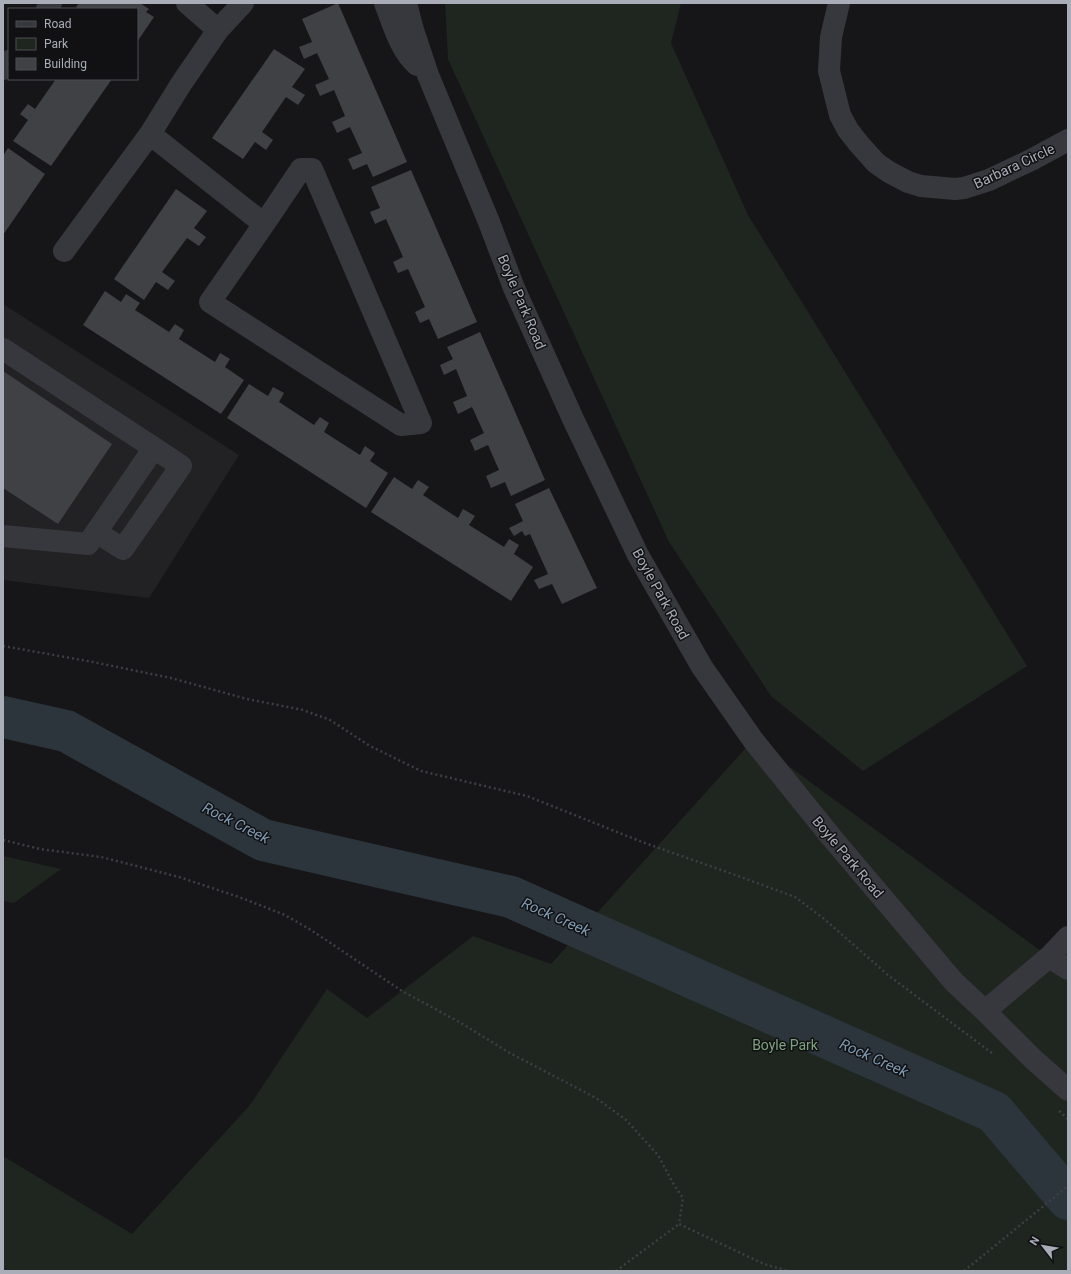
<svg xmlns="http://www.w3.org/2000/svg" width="1071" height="1274" viewBox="0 0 1071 1274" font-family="Roboto,sans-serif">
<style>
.built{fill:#222225}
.green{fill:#1e261f}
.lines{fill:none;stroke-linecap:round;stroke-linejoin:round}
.river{stroke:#2c353c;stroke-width:42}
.building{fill:#404145}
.path{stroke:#3d3f44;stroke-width:2.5;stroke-dasharray:2 3;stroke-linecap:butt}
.minor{stroke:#37383d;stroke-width:22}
.labels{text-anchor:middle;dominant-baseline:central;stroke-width:3;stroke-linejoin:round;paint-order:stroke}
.street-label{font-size:14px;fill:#a8adb8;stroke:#111113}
.park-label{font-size:14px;fill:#7fa381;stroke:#111113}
.water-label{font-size:15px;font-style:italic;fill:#7f9bb3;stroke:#111113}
</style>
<rect width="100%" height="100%" fill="#161618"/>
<!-- built -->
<path class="built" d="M3,304l236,151 -90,143 -146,-18z"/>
<!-- green -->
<path class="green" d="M445,3h236l-10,40 77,172 279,451 -164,105 -92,-75 -102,-154 -221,-483z
M753,740l296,217 19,13v301h-1065v-115l129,78 118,-129 77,-116 40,29 106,-82 78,28z
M3,856l58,13 -47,34 -11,-2z"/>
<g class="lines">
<!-- river -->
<path class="river" d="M3,717l63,14 197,109 248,57 483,215 74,87"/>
</g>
<!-- building -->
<path class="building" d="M79,3h61l9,6 -3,3 8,5 -17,25v-33h-59l-2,-2z
M338,3l69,159 -34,15 -6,-13 -14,6 -5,-11 14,-6 -12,-26 -13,6 -5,-11 13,-6 -11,-26 -14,6 -5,-11 14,-6 -12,-26 -13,6 -5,-12 13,-5 -10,-23z
M274,49l31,20 -13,18 13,8 -7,10 -12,-8 -24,35 11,8 -7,10 -11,-8 -12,17 -31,-21z
M56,79h56l-61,87 -38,-25 15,-21 -8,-6 8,-10 7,5z
M8,148l37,26 -42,61v-79z
M411,170l66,152 -39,17 -9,-20 -9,4 -5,-11 10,-5 -17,-38 -10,4 -5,-11 10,-5 -17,-38 -11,5 -5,-12 10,-4 -9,-21z
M176,189l31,22 -13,17 12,9 -7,9 -12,-8 -25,34 13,9 -7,9 -12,-8 -12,18 -30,-21z
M105,291l16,11 5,-8 14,9 -5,7 34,22 6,-8 9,6 -5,9 36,23 5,-9 10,6 -5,8 19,13 -23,34 -138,-89z
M480,332l65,148 -34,16 -6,-14 -14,6 -5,-12 13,-6 -11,-25 -13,6 -5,-11 14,-7 -12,-26 -14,7 -5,-12 14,-6 -11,-27 -12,6 -4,-10 13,-6 -6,-12z
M3,371l109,73 -54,80 -55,-36z
M249,384l19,12 5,-9 11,6 -5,9 35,23 6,-8 9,6 -5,9 36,23 5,-9 10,7 -5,8 18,12 -22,35 -139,-90z
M394,477l18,12 6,-9 11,7 -6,8 35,23 5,-9 12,7 -6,9 35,22 5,-8 10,6 -5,9 19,13 -22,34 -140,-89z
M549,488l48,100 -35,16 -10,-20 -13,5 -5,-9 14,-6 -18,-40 -5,2 -3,-5 -8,5 -5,-8 14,-7 -8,-17z"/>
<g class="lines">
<!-- path -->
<path class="path" d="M3,646l90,16 78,16 76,21 56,11 27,10 40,26 51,25 106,25 115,46 99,35 54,20 28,21 65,57 104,78
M3,840l37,9 61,8 78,20 60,20 46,18 26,15 91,61 59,32 47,29 88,46 29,21 33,36 16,30 9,13 -4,26 85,40 24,7
M1059,1111l9,8
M616,1271l63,-47
M964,1271l104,-85"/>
<!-- minor -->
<path class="minor" d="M187,3l31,27
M385,3c8,21 15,47 32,62
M406,3l7,27 15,45 61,147 25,66 59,131 65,136 64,112 51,73 79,98 122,144 31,29 48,48 35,31
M839,3l-8,34 -2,34 11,44 8,15 11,14 17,19 13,9 19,10 13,4 34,3 9,-1 25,-8 44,-21 35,-19
M47,9l4,-6
M3,69l6,-8
M150,134l114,90 37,-55h11l109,254 -20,2 -191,-123 54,-78
M64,251l86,-117 31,-50 37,-54 25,-27
M3,349l151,99 -66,96 -85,-8
M96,532l27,17 58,-83 -27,-18
M1049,957l19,12
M985,1011l64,-54 19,-20"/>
</g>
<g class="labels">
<!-- street labels -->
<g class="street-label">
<text transform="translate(1014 166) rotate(-25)">Barbara Circle</text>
<text transform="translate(522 302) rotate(67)">Boyle Park Road</text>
<text transform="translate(661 594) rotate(61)">Boyle Park Road</text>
<text transform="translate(848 857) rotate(50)">Boyle Park Road</text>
</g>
<!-- park labels -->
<g class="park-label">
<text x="785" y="1045">Boyle Park</text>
</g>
<!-- water labels -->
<g class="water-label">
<text transform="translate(236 823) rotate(27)">Rock Creek</text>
<text transform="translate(556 917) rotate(24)">Rock Creek</text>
<text transform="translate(874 1058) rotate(24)">Rock Creek</text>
</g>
</g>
<!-- border -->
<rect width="1071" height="1274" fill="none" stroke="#a8adb8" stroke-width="8"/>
<!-- legend -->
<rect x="8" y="8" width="130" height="72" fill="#111113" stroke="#4d4f55"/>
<rect x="16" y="21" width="20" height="6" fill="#37383d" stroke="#4d4f55"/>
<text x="44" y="28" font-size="12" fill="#a8adb8">Road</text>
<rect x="16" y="38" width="20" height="12" fill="#1e261f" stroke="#4d4f55"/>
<text x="44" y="48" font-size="12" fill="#a8adb8">Park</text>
<rect x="16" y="58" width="20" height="12" fill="#404145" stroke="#4d4f55"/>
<text x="44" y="68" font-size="12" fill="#a8adb8">Building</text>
<!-- north arrow -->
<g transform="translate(1043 1246) rotate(301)" stroke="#111113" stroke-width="3" paint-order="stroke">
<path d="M0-3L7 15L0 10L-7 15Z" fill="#a8adb8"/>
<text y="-6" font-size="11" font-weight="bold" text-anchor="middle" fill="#a8adb8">N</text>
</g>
</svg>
